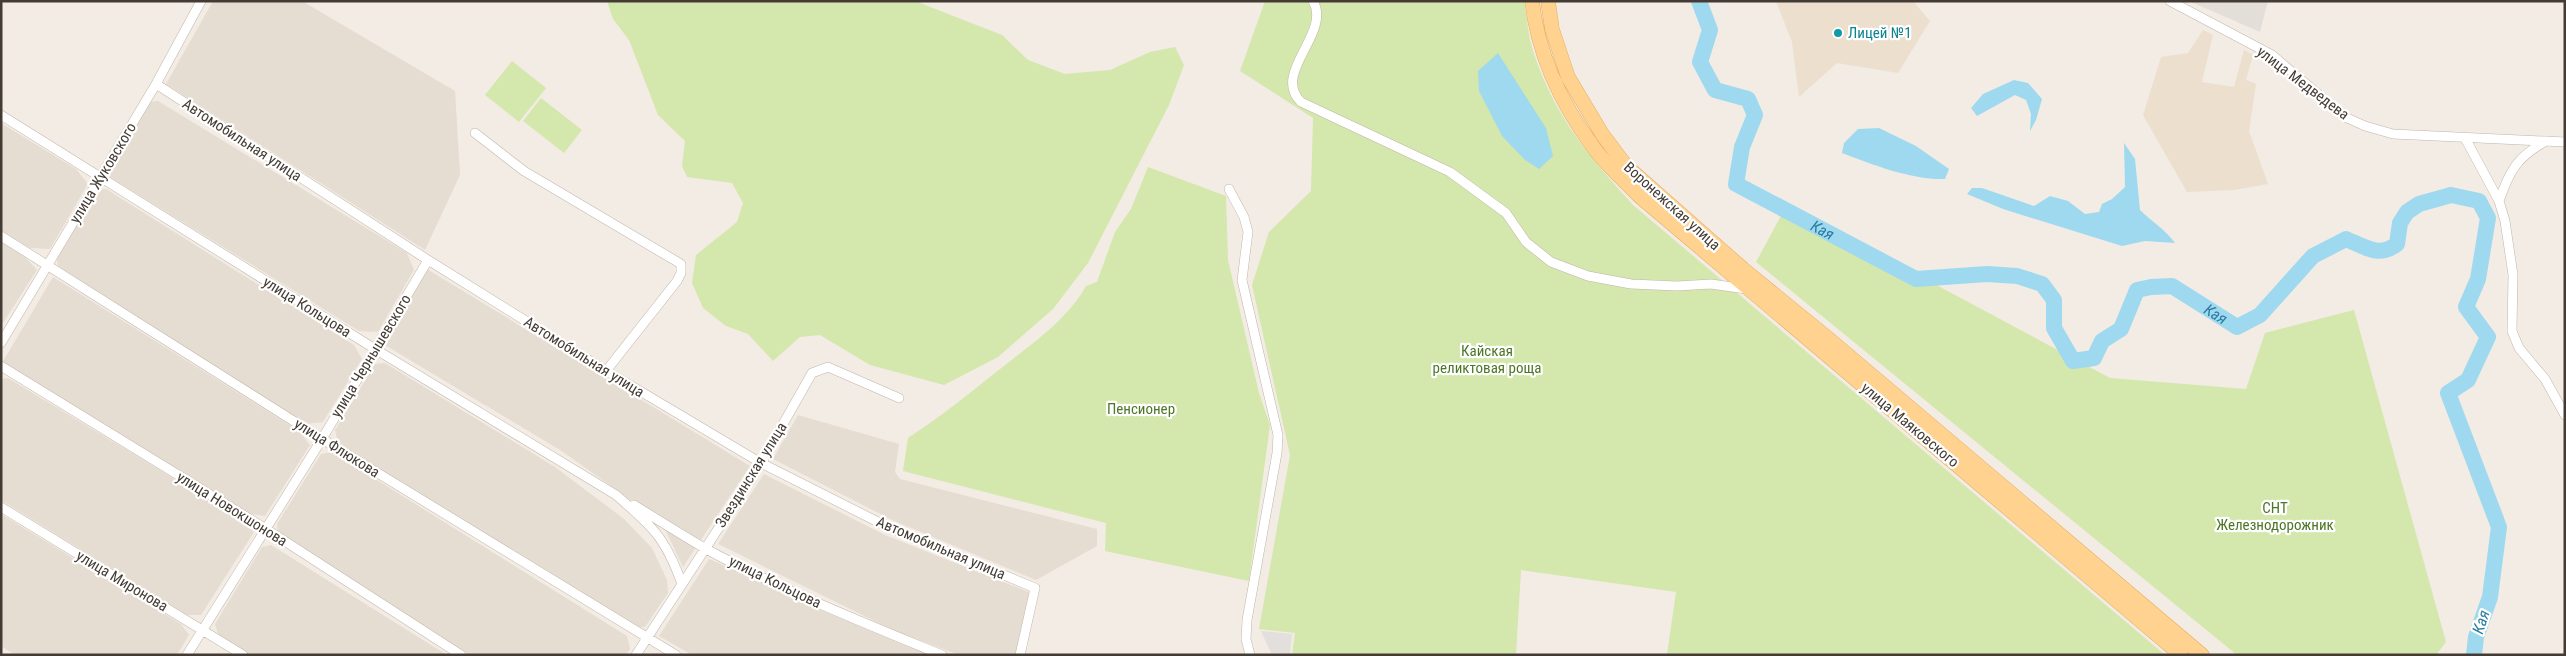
<svg xmlns="http://www.w3.org/2000/svg" width="2566" height="656" viewBox="0 0 2566 656" font-family="'Roboto Condensed',sans-serif">
<style>
.residential{fill:#e6ddd2}
.industrial{fill:#e4ded9}
.education{fill:#ecdfce}
.green{fill:#d4e7ac}
.parking{fill:#e3dfdc}
.water{fill:#9fd9f0}
.lines{fill:none;stroke-linecap:round;stroke-linejoin:round}
.river{stroke:#9fd9f0;stroke-width:16}
.street-casing{stroke:#c0b6aa;stroke-width:10}
.primary-casing{stroke:#e4ac60;stroke-width:15}
.street{stroke:#fff;stroke-width:9}
.primary{stroke:#ffd290;stroke-width:14}
.culture-dot{fill:#0f9aa8;stroke:#fff;stroke-width:2}
.labels{text-anchor:middle;dominant-baseline:central;stroke-width:4.5;stroke-linejoin:round;paint-order:stroke}
.culture-label{font-size:15px;fill:#0d838f;stroke:#fff;text-anchor:start}
.street-label{font-size:15px;fill:#443c34;stroke:#fff}
.park-label{font-size:15px;fill:#4e7627;stroke:#fff}
.water-label{font-size:16px;font-style:italic;fill:#2a7ca0;stroke:#fff}
</style>
<rect width="100%" height="100%" fill="#f2ece4"/>
<!-- residential -->
<path class="residential" d="M213,1h89l153,90 5,84 -35,75 -259,-166z
M158,101l249,152 7,17 -36,62 -19,-1 -249,-154 -2,-11 39,-64z
M1,123l75,46 12,15 -38,65 -20,-1 -29,-18z
M106,189l248,156 8,14 -39,63 -18,2 -247,-158 -2,-11 39,-65z
M1,242l23,14 13,14 -36,56z
M427,269l323,197 -67,101 -17,-36 -28,-26 -78,-55 -177,-106z
M53,277l246,154 11,14 -45,71 -15,-2 -248,-151z
M385,363l170,104 69,52 28,29 15,32 1,13 -23,34h-12l-295,-183 -3,-14 40,-66z
M8,378l236,143 10,11 -53,83h-14l-186,-115v-121z
M798,415l101,29 -4,28 5,7 197,50v17l-61,34 -144,-60 -119,-61z
M332,452l295,184 3,13 -4,6h-156l-192,-120 -1,-11 44,-70z
M764,474l121,61 146,58 -15,62h-57l-62,-23 -179,-88z
M1,514l180,110 8,11 -12,20h-162l-14,-9z
M271,545l176,110h-198l-30,-18 -4,-13 47,-77z
M709,559l226,96h-243l-33,-19z"/>
<!-- industrial -->
<path class="industrial" d="M2189,1h79l-8,31z"/>
<!-- education -->
<path class="education" d="M1776,1h137l17,20 -32,52 -61,-10 -38,34 -7,-55z
M2203,30l10,5 -11,47 32,5 10,-37 9,5 -7,25 10,4 -7,47 19,53 -34,6 -47,2 -44,-77 18,-58 27,-4z"/>
<!-- green -->
<path class="green" d="M607,1h308l87,34 26,25 37,14 45,-4 40,-18 25,-5 9,18 -15,40 -81,158 -35,46 -55,48 -54,28 -74,-20 -50,-30 -20,2 -27,24 -25,-27 -22,-8 -23,-18 -11,-25 4,-28 41,-33 6,-19 -11,-20 -45,-6 -5,-11 3,-25 -27,-26 -29,-75 -16,-21z
M1265,1h259c3,16 4,34 9,50 22,66 54,103 100,154l532,450h-498l9,-63 -155,-22 -5,85h-224l3,-22 -36,-4 31,-174 -38,-170 17,-53 42,-41 2,-73 -73,-47z
M512,61l34,27 -27,34 -34,-27z
M541,98l41,32 -18,23 -41,-32z
M1148,167l78,29 2,64 31,133 11,32 -21,156 -144,-30 1,-28 -203,-52 5,-33c34,-22 64,-47 96,-72 30,-24 63,-46 82,-80l11,-4 18,-50 16,-23z
M1787,205l323,173 136,11 19,-56 89,-23 92,332 -10,13h-199l-481,-393z"/>
<!-- parking -->
<path class="parking" d="M1261,631l31,3 -2,20 -19,-1z"/>
<!-- water -->
<path class="water" d="M1498,53l48,75 7,28 -14,13 -14,-9 -23,-24 -23,-45 -1,-20z
M2014,80l14,3 14,16 -6,21 -6,11 1,-17 -5,-14 -11,-5 -38,21 -6,-8 12,-14z
M1879,128l37,18 33,23 -4,10c-34,1 -71,-14 -103,-26l2,-10 14,-14z
M2124,143l11,16 5,51c12,12 25,19 35,33l-30,-2 -23,5 -119,-37 -36,-15 5,-6h10l52,18 16,-10 18,5 17,13 14,-2 3,-8 10,-5 13,-12z"/>
<g class="lines">
<!-- river -->
<path class="river" id="s1" d="M1699,1l11,29 -10,32 15,28 33,9 7,16 -13,32 -6,37 180,95 71,-5 30,2 25,8 12,16v28l19,33 21,-3 8,-17 19,-12 16,-39 14,-3 21,-1 65,41 23,-12 53,-59 33,-17c19,8 33,19 51,5l3,-21 7,-11 12,-8 32,-9 28,6 9,17 -10,61 -12,28 22,30 -20,43 -20,13 51,134 -9,70 -14,40 -2,18"/>
<!-- street casing -->
<g class="street-casing">
<path id="street" d="M1313,1c19,32 -42,72 -12,101l149,70 56,41 20,29 25,20 37,14 43,8 46,2 34,-2 35,5
M2170,1l102,54 73,62 20,9 28,8 172,8
M156,84l272,176 175,109 158,94 127,64 147,61 -15,67
M1,115l374,234 241,146c37,32 49,42 66,89
M475,133l49,38 157,93v9l-4,8 -71,90
M2465,138l34,63 6,20 8,54 -1,56 7,17 26,31 20,36
M1229,189l15,28 4,15 -6,48 36,155 -1,18 -30,167 -1,19 4,16
M2499,201c11,-31 18,-44 47,-60
M1,236l321,203 354,216
M1,343l155,-259 45,-83
M1,366l265,163 195,126
M634,505c24,15 48,30 72,44 76,41 156,73 236,106
M1,507l242,148
M187,655l135,-216 106,-179
M636,655l125,-192 51,-90 16,-6 71,31"/>
</g>
<!-- primary casing -->
<g class="primary-casing">
<path id="primary" d="M1532,1c6,53 30,104 62,147 12,17 30,32 44,47l543,460
M1548,1l4,28 16,48 34,57 24,32 117,103 87,71 372,315"/>
</g>
<!-- street -->
<use href="#street" class="street"/>
<!-- primary -->
<use href="#primary" class="primary"/>
</g>
<!-- markers -->
<circle class="culture-dot" cx="1838" cy="33" r="5"/>
<g class="labels">
<!-- culture labels -->
<g class="culture-label">
<text x="1848" y="33">Лицей №1</text>
</g>
<!-- street labels -->
<g class="street-label">
<text transform="translate(2303 83) rotate(37)">улица Медведева</text>
<text transform="translate(242 140) rotate(33)">Автомобильная улица</text>
<text transform="translate(103 173) rotate(-59)">улица Жуковского</text>
<text transform="translate(1672 206) rotate(42)">Воронежская улица</text>
<text transform="translate(307 307) rotate(32)">улица Кольцова</text>
<text transform="translate(371 356) rotate(-59)">улица Чернышевского</text>
<text transform="translate(584 357) rotate(32)">Автомобильная улица</text>
<text transform="translate(1910 425) rotate(40)">улица Маяковского</text>
<text transform="translate(337 448) rotate(32)">улица Флюкова</text>
<text transform="translate(751 475) rotate(-58)">Звездинская улица</text>
<text transform="translate(232 509) rotate(32)">улица Новокшонова</text>
<text transform="translate(941 548) rotate(23)">Автомобильная улица</text>
<text transform="translate(122 581) rotate(31)">улица Миронова</text>
<text transform="translate(775 582) rotate(26)">улица Кольцова</text>
</g>
<!-- park labels -->
<g class="park-label">
<text x="1487" y="351">Кайская<tspan x="1487" dy="17">реликтовая роща</tspan></text>
<text x="1141" y="409">Пенсионер</text>
<text x="2275" y="508">СНТ<tspan x="2275" dy="17">Железнодорожник</tspan></text>
</g>
<!-- water labels -->
<g class="water-label">
<text stroke="none"><textPath href="#s1" startOffset="318">Кая</textPath></text>
<text stroke="none"><textPath href="#s1" startOffset="829">Кая</textPath></text>
<text transform="translate(2481 622) rotate(-72)">Кая</text>
</g>
</g>
<!-- border -->
<rect width="2566" height="656" fill="none" stroke="#443c34" stroke-width="5"/>
</svg>
